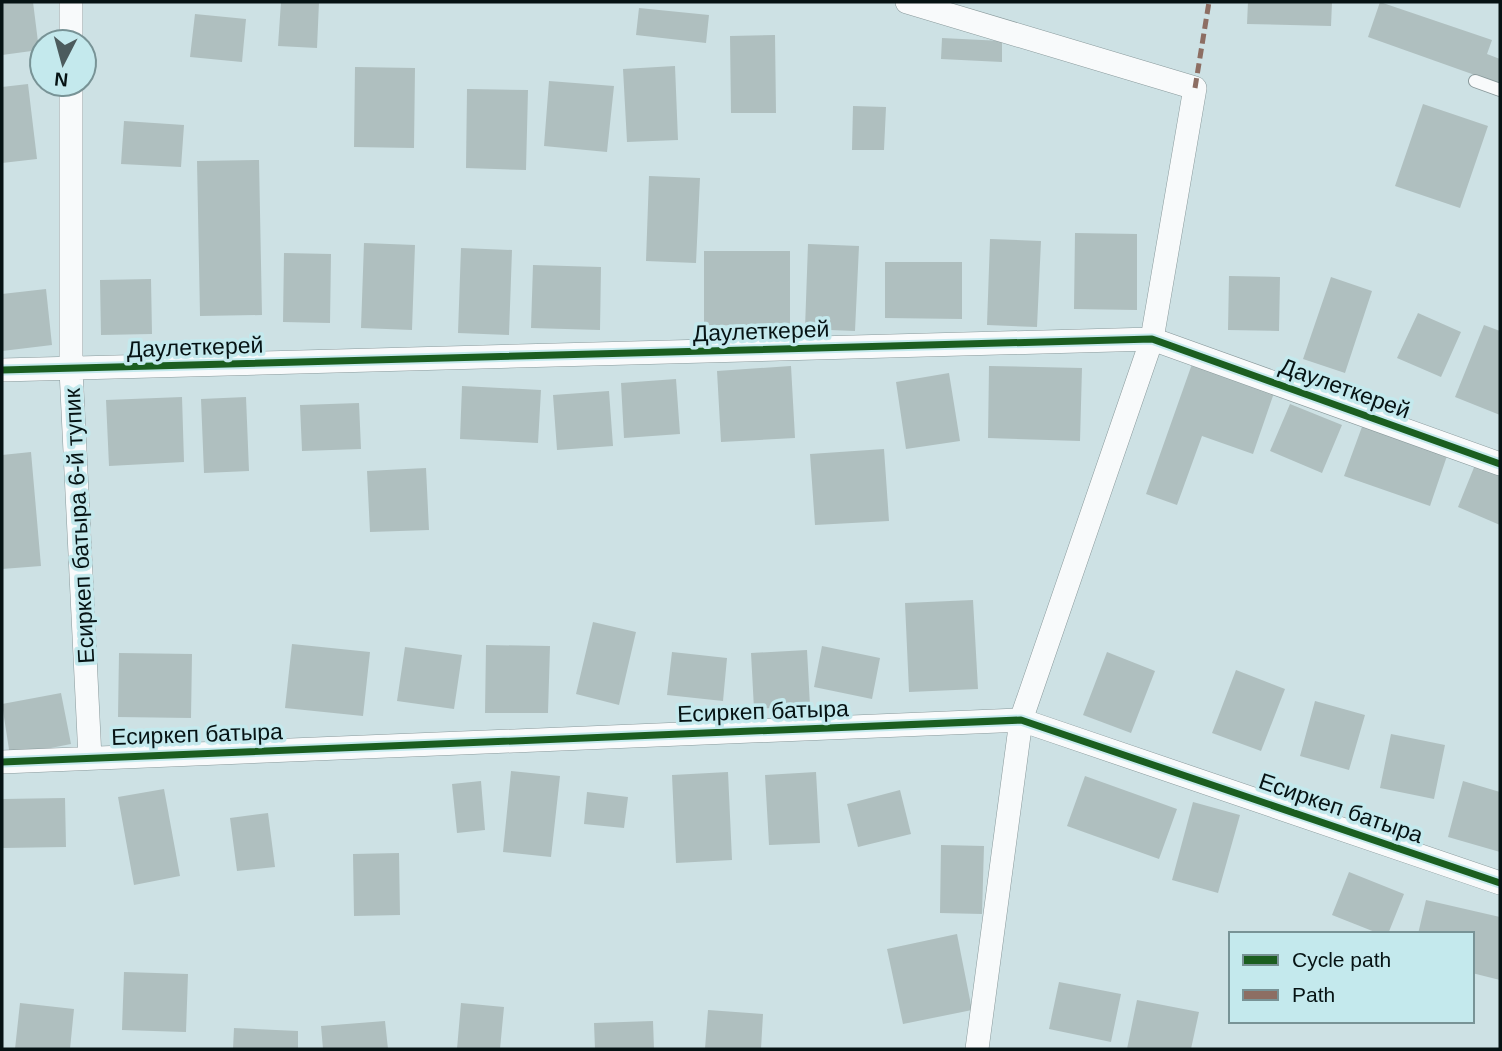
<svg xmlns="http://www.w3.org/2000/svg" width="1502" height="1051" viewBox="0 0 1502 1051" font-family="Arial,sans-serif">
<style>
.building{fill:#afbfbf}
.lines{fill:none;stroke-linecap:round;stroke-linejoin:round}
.service-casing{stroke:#89999b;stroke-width:14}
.minor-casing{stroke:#89999b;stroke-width:24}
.service{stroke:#f8fafb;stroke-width:12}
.minor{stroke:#f8fafb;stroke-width:23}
.quiet{stroke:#8d6e63;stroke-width:5;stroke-dasharray:10 5;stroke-linecap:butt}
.cycleway-casing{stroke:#c4e9ed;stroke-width:11}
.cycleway{stroke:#1b5e20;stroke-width:7}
.labels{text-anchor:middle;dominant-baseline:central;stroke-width:7;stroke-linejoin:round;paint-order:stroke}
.street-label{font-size:23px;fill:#061314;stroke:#c4e9ed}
</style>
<rect width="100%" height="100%" fill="#cde1e4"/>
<!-- building -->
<path class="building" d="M2,2h31l6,48 -37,5z
M281,2h38l-2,46 -39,-2z
M1248,2h84l-1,24 -84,-2z
M1380,2l112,38 -5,14 13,5v25l-132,-47z
M639,8l70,7 -3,28 -70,-8z
M195,14l51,5 -4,43 -52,-5z
M775,35l1,78h-45l-1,-77z
M942,38l60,3v21l-61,-3z
M675,66l3,74 -51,2 -4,-73z
M355,67l60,1 -1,80 -60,-1z
M549,81l65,5 -7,66 -63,-6z
M28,84l9,75 -35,4v-76z
M467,89l61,1 -2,80 -60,-2z
M1423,104l65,22 -28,82 -65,-22z
M853,106l33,1 -2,43h-32z
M124,121l60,4 -3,42 -60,-3z
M259,160l3,155 -62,1 -3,-155z
M649,176l51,2 -4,85 -50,-2z
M1075,233l62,1v76l-63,-1z
M990,239l51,2 -4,86 -50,-2z
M364,243l51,2 -3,85 -51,-2z
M808,244l51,2 -4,85 -50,-2z
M461,248l51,2 -3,85 -51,-2z
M704,251h86v75l-86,-1z
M284,253l47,1 -1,69 -47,-1z
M885,262h77v57l-77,-1z
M533,265l68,2 -1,63 -69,-2z
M1229,276l51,1 -1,54 -51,-1z
M1331,277l41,14 -27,82 -42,-14z
M151,279l1,55 -51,1 -1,-55z
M46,289l6,56 -50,6v-57z
M1418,313l43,19 -20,45 -44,-19z
M1484,325l16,6v84l-45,-18z
M1192,364l82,29 -21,61 -51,-18 -25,69 -31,-11z
M791,366l4,72 -74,4 -4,-71z
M989,366l93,2 -2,73 -92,-3z
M949,373l11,68 -54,8 -10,-67z
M676,379l4,55 -56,4 -3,-55z
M462,386l79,4 -3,53 -78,-4z
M609,391l4,55 -56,4 -4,-55z
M182,397l2,65 -75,4 -3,-66z
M246,397l3,74 -45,2 -3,-74z
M359,403l2,46 -59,2 -2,-46z
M1290,404l52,21 -20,48 -52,-22z
M1363,424l85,29 -18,53 -86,-30z
M884,449l5,72 -74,4 -5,-71z
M31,452l10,114 -39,3v-114z
M1477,460l23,9v56l-42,-18z
M426,468l3,62 -59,2 -3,-61z
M973,600l5,89 -69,3 -4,-89z
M593,622l43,10 -17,73 -43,-11z
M292,644l78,8 -7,64 -78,-8z
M486,645l64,1 -2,67h-63z
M822,646l58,12 -8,41 -58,-12z
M405,647l57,8 -8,54 -57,-8z
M807,650l3,56 -56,3 -3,-56z
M672,652l55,6 -4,43 -56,-6z
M1107,652l48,19 -24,62 -48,-18z
M119,653l73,1 -1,64 -73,-1z
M1236,670l49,19 -24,62 -49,-18z
M61,693l10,51 -61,12 -8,-52z
M1315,701l50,14 -16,55 -49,-14z
M1391,734l54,11 -11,54 -54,-11z
M511,771l49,5 -9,81 -48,-5z
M728,772l4,88 -56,3 -4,-88z
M816,772l4,71 -51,2 -4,-70z
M1085,776l92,33 -18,50 -92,-33z
M481,781l4,49 -28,3 -5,-49z
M1463,781l37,11v60l-52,-15z
M164,789l16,87 -46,9 -16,-88z
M900,790l11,44 -53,13 -11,-43z
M587,792l41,5 -4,31 -40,-4z
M65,798l1,49 -64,1v-49z
M1193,802l47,13 -22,78 -46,-13z
M268,813l7,54 -38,4 -7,-53z
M941,845l43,1 -2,68 -42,-1z
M399,853l1,62 -46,1 -1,-62z
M1349,872l55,22 -16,40h-8l-48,-19z
M1426,900l74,17v63l-28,-7v-39h-54z
M957,934l15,76 -69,14 -16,-75z
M124,972l64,2 -2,58 -64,-2z
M1059,982l62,12 -10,48 -62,-13z
M1137,1000l62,12 -8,37h-64z
M20,1003l54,6 -4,40h-55z
M461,1003l43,4 -4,42h-43z
M708,1010l55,4 -2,35h-56z
M385,1021l3,28h-65l-2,-23z
M653,1021l1,28h-59l-1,-26z
M234,1028l64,3v18h-65z"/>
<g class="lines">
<!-- service casing -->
<g class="service-casing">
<path id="service" d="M1475,81l25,9"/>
</g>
<!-- minor casing -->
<g class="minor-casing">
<path id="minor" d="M71,2v40
M907,2l288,86 -43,251 -131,381 -44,329
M71,84v286l19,388
M2,370l1150,-31 348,125
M2,762l1019,-42 479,163"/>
</g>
<!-- service -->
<use href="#service" class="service"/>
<!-- minor -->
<use href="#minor" class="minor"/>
<!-- quiet -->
<path class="quiet" d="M1195,88l14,-86"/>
<!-- cycleway casing -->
<g class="cycleway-casing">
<path id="cycleway" d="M2,370l1150,-31 348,125
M2,762l1019,-42 479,163"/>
</g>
<!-- cycleway -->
<use href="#cycleway" class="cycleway"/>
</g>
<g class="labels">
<!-- street labels -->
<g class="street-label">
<text transform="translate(761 331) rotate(-2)">Даулеткерей</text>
<text transform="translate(195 347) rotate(-2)">Даулеткерей</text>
<text transform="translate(1345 388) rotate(20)">Даулеткерей</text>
<text transform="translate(79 526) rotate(-93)">Есиркеп батыра 6-й тупик</text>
<text transform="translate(763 711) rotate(-2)">Есиркеп батыра</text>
<text transform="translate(197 734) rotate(-2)">Есиркеп батыра</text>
<text transform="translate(1341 808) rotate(19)">Есиркеп батыра</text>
</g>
</g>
<!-- border -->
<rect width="1502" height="1051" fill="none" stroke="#061314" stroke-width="7"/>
<!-- legend -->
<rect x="1229" y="932" width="245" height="91" fill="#c4e9ed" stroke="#789396" stroke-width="2"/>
<rect x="1243" y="955" width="35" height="10" fill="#1b5e20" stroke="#789396" stroke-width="2"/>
<text x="1292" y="967" font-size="21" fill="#061314">Cycle path</text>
<rect x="1243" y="990" width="35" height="10" fill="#8d6e63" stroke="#789396" stroke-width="2"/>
<text x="1292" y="1002" font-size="21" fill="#061314">Path</text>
<!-- north arrow -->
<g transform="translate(63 63) rotate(186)"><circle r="33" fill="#c4e9ed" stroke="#789396" stroke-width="2"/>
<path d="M0-5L12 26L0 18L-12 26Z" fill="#4c5b5d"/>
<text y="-10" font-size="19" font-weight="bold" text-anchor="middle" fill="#061314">N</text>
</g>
</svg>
